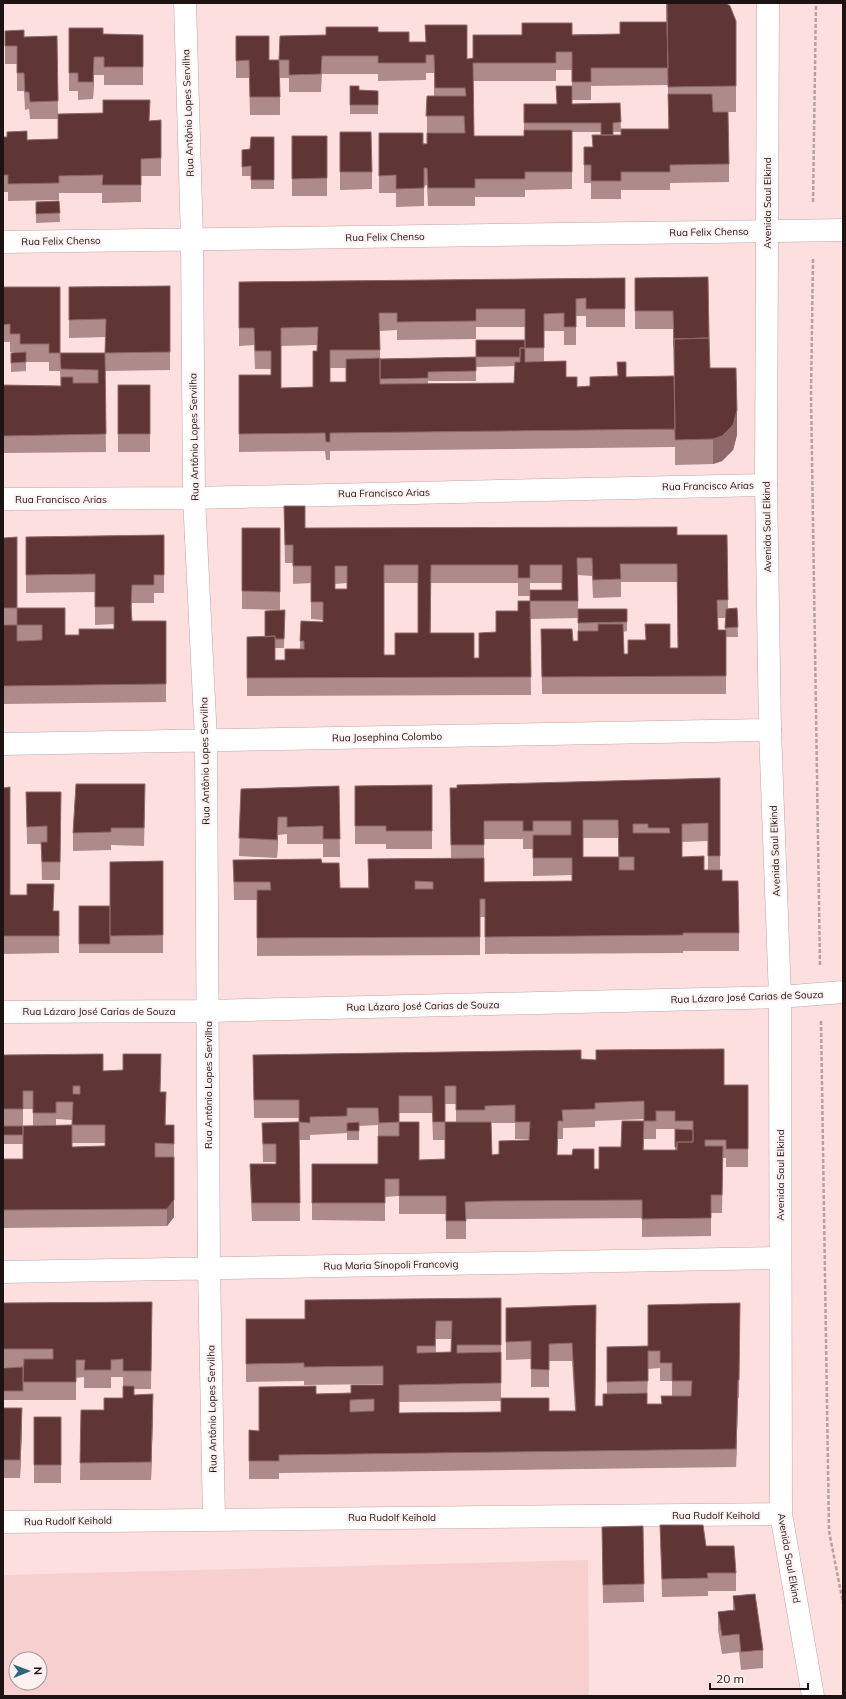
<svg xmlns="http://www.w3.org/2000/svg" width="846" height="1699" viewBox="0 0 846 1699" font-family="Mulish,sans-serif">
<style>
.built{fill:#f6cfce;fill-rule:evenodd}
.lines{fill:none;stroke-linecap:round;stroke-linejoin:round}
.street-casing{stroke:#c1a4a4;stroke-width:23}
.secondary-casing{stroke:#c1a4a4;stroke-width:23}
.path{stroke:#b9a0a0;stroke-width:2.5;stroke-dasharray:4 2;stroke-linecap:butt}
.street{stroke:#fff;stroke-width:22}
.secondary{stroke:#fff;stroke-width:22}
.wall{fill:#af8a8a;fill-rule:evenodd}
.shaded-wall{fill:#8f6869}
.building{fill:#603536;stroke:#8f6869;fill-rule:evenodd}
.labels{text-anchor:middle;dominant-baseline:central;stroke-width:4;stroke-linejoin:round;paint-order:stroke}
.street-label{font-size:10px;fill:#1d1313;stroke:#fef1f1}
</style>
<rect width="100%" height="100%" fill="#fedfdf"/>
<!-- built -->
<path class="built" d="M588,1560l1,136h-586v-121zM16,1659h24v24h-24z"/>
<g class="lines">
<!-- street casing -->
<g class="street-casing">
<path id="street" d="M185,3l7,237 2,258 12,242 3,528 5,251
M3,242l840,-12
M3,499l191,-1 572,-13
M3,744l767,-14
M3,1012l204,-1 573,-14 63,-5
M3,1272l776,-14"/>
</g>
<!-- secondary casing -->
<g class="secondary-casing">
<path id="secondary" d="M768,3l-2,482 4,245 10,267 1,517 32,182
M3,1522l778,-8"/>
</g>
<!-- path -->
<path class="path" d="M813,202l3,-199
M813,259l-2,135 9,572
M821,1021l8,510 14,72"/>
<!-- street -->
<use href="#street" class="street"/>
<!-- secondary -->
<use href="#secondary" class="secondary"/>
</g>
<!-- wall -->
<path class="wall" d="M666,3l70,18v91h-19l12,52v18l-59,1v7h-49v9h-30v-16h-7v-36h8l9,-12v-3h-29v57l-47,1v7h-50v9h-47l-1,-21 -3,1v20l-28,1v-14h-17v-60l48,11v-48h7v-23h-8v7l-48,1v-7h-56l-1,18h-32v-14h-9v37h-30l-1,-37h-13v-42l33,24h10l1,-24 46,-1 52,-3 89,27 6,-1v-23l147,-1 46,-12zM556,70h16v16l-16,18h-32v32h-50l-1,-55h83zM668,85v44l-47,6h-8v-3h8l-1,-29 -48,1v-4h19v-14z
M5,31l19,6 33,-1 1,78 92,7 11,-1v56h-20v26l-39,1v-10h-43v7l-51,1v-9h-5v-55l24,3 31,-1v-20h-28l-1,-10 -4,1 -1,-19h-7v-27h-12z
M103,34l40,1v50h-39v-10h-10l-1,24 -15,1v-9h-9v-18z
M350,86l9,4 19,1v23h-28z
M340,132l32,40v17l-32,1z
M292,136h35v60h-35z
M274,137v52h-23v-13h-9v-26l8,-1z
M59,201l1,21 -24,1v-21z
M708,277l2,91 27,67 -4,15 -11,11 -9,3 -38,1v-18l-345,4v9h-4l-1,-9 -86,1v-77h32v-6h-16l-1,-24 -15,1v-64l386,-4v49h-39v-11h-10v29h-12v-14h-20v31l22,15 11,10 13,-1 36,-9 48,-1 -1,-47h-38v-51zM476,327h49v13l-49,17 -96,2v-28l17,-1v10l79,-1zM317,345v6l-4,36 -32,1v-42zM515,366l-1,17 -86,1v-3h48v-14zM330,368h16v14h-16z
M170,286v84l-65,1 1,81 -103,1v-68l58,1 -1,-15h-11v-9h-23v9l-15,1v-19l9,-1h-10v-10h-7v-55l57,66h45l1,-16 -37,1v-51z
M118,385h32v67h-32z
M284,506l21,22 372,7h50l1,74 9,-1 1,29h-12v57h-184l-1,-65 32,12h5v-23l-48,1 1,76 -284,1v-59h18l20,-27 -1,38h-9v12h10l15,-11 1,-28 22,1v-2l-12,-1v-36l-18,1v-21h-8zM578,575l14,1 1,22 28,-1v-15h56l1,66h-8l-46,6 -1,-22 4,-1v-22h-49zM347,583v6h-12v-5zM384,583h34v50h-23v22h-11zM431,583h87v13h12v-13h32v7l-32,11 -34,31 -17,26h-5l-43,-25zM718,618h7v12h-7z
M242,528h38v82l-38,-1z
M164,535v58h-10v10h-22v18h34v81l-163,2v-166l14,70 48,27h14l35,-6v-5l-19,1v-33l-69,1v-56z
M720,778v92l2,11 17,52v18h-56v2l-198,1v-37h-5v38l-223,1v-56h-23l-1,-40 89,3 18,25h28v-29l83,-1 -1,-70zM583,838h35v19h-35zM484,839h39v10h10v27l39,-1v6l-88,1zM708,841v29h-4l-22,-13v-15z
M432,785v64h-46v-5h-31v-58z
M339,786l1,71h-17v-13h-36v-10l-9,1 -1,23 -38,-2 2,-67z
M3,788l7,107 43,16h6v42l-56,1z
M26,792h35l-1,88h-18l-1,-36h-14z
M145,802l-1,44 -33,-1v5l-38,1v-18z
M163,861v92h-84v-47h31z
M3,1055l100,16 58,1 -1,20 6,33 8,19v73l-7,9 -164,2v-69h20v-15h-20zM23,1109h10v17h-10zM56,1119l16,1v5l-16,1zM72,1143h33v3l-33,1z
M253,1055l328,4 143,26h24v82h-22v-9h-3l-1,55h-11v23l-69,1v-19l-150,1h-26v20h-20v-25h-47v-18l-14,1v24l-73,-1v-56h66v-39l-19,1v14h-12v-7l-37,2v5h-11l1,81h-48l-2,-39v-18h26v-2h-13l-1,-39 37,-1v-4h-45zM445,1104h11v18l-11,37 -26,1 -20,-38v-9h33l1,27h12zM644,1119v2l-23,26 -22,22h-5l-37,-14 1,-16h5v-11l32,-1v-6zM491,1123h24v16h14v1l-30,14 -7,1zM656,1129h19v21h-31v-11h12z
M501,1298v103l-102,1v11l176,-2 -3,-50h-23v26h-18v-28l-25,1v-52l90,-3 -1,101h8l4,-12v-47l41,-1 92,-43 -1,95h-1l-2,69 -457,6v6h-30v-49l10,1 57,-37 35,-1 32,-8v-1l-79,1v-4l-58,1v-63h59zM436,1339h15v13l-15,1zM660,1368v13h12v15l-11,8h-14l1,-35z
M152,1302l-1,87h-17v6l19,17 -2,68h-71l1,-70h23l19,-12v-21h-12v11h-27v-11l-8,1v22h-73v-32l20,-1h-20v-64z
M3,1408l19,18 -2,52h-17z
M34,1417h27v66h-27z
M660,1525l46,21 30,27v18h-28v5l-46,1z
M643,1526l1,76 -41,1 -1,-76z
M733,1596l30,54v18l-22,2 -2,-18 -17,2 -4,-24v-18l15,-2z"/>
<!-- shaded-wall -->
<path class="shaded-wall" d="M94,57v18l-1,24v-17z
M737,410v25l-4,15 -11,11 -9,3v-25z
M278,817v18l-1,23v-18z
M174,1200v17l-7,9v-17z
M738,1380v18l-2,69v-18z
M153,1394v18l-2,68v-18z
M22,1408v18l-2,52v-18z"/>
<!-- building -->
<path class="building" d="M667,3h59l4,3 6,15v65l-68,1z
M620,22h47l1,46h-77v14h-19v-30h-16v11h-83l1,73h50v-6h48v42h-47v7h-50v9h-47l-1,-20h-3v20l-28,1v-14l-17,1v-43h44v11h4v-11h38l-1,-17h-38l1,-20h39l-1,-8h-30l-1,-33h-8v8h-48v-7h-56l-1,18 -32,1v-15h-10l1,-24 46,-1v-8h52v5h31v10h17l-1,-17h42v34l6,-1v-23h49v-12h50v12l48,-1z
M69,28h34v6l40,1v32h-39v-10h-10l-1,25h-15v-9h-9z
M24,30v7l33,-1 1,65 -28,1 -1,-10h-4l-1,-19h-7v-27h-12v-15z
M236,36h33v24h10l1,37h-30l-1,-37 -13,1z
M350,86h9v4l19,1v14h-28z
M556,86h16v18l48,-1 1,19 -8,1v12h-12v-12h-77v-19h33z
M668,94h44l1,18h15l1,52 -59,1v7h-49v9h-30v-16h-7v-18h9l-1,-12h29v-6h48z
M103,100h47l-1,21 12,-1v38l-20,1v26h-39l1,-10 -44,1v7l-51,1v-9h-5v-38h4v-5l20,-1v9l31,-1v-25l45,-1z
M340,132h31l1,40h-32z
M292,136h35v42l-35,1z
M251,137h23v43h-23v-14l-9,1v-17l8,-1z
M59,201l1,12 -24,1v-12z
M708,277l1,61 -35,1v7l-1,-35h-38v-33z
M625,278v31h-39v-11l-10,1v28h-12v-14l-20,1v34h-19v14l41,-1v16h11v10l13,-1v-9l28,-1 -1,-14h9v15l48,-1 1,53 -345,4v9h-4l-1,-9 -86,1v-59h32v-24h-16l-1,-23h-15v-46zM476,309h49v39h-5v14h-5l-1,21 -134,1v-26l-34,1v23h-16v-32h50l-1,-37h18v9l79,-1zM318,327l-1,24h-4v36l-32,1v-60z
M170,286v66l-65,1 1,-34 -37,1v-33z
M3,287h57v66h-11v-9h-29v-10h-10v-10l-7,1z
M709,338l1,30h26l1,42 -4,15 -11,11 -9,3 -38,1 -1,-101z
M476,340h49v8h-5v9h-44z
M26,352v10l-15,1v-10z
M60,353h45l1,81 -103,2v-51l58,1v-9h12v6h25v-13l-37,-1z
M476,357v14l-48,1v6l-48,1v-20z
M118,385h32v49h-32z
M284,506h21v22l372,-1v8h50l1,65h-11l1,30h8v46l-184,1 -1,-48h31l1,12h5v-10h20v-7h25l1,30h4v-14h18l-1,-16h25v24h8l-1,-84h-57l1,15 -28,1 -1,-22h-15l1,43h-48l1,76 -284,1v-41l28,-1v24h10v-11h19v-8h-4l1,-20 22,1v-20h-12v-36h-18v-21h-8zM384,565h34v68h-23v22h-11zM431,565h87v13h12v-13h32v25h-32v11h-12v10h-22v21l-17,1v25h-5v-25h-44zM335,566h12v23h-12z
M242,528h38v64l-38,-1z
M164,535v40h-10v10h-22l-1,22 1,14h34v63l-163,2v-61h14v-17h48v27h14v-6h35v-22h-19v-33l-69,1v-38zM17,625h25v15l-25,1z
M17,537v71h-14v-70z
M737,608l1,19 -13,1 1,-19z
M578,609h49v13l-49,1z
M285,610l-1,29h-9v-3l-10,1v-26z
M720,778v78h-12v-33l-26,1v33l22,-1v14h18v11h16l1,52h-56v2l-198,2v-38h-5v38l-223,1v-48h14l-1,-8h-36l-1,-22 88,-1 1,4h17l1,25h29l-1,-29 116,-1v24l88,-1v-23h-39v-23h38v-14h-38v10h-10v-10h-39v24h-33l-1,-57h7v-3zM583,820h35l1,37h15v13h-15v-13h-36zM633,824h15v4h21l1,5h-37zM415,881l18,1v7h-18z
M76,784h69l-1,44h-33v4l-38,1z
M432,785v46h-46v-5h-31v-40z
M339,786l1,53h-17v-13l-36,1v-10h-9l-1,23 -38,-2 2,-49z
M10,787v108h17v-11h27l-1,27h6v25h-56v-148z
M26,792h35l-1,70h-18l-1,-20h6v-16l-20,1z
M163,861v74l-53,1v-74z
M79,906h31v38h-31z
M724,1049v36h24v64h-22v-9h-21v6h18l-1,49h-11v23l-69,1v-19l-150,1 -27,1 1,19h-20v-25h-47v-17h-14v24h-73v-39h66v-28h21v-14h20v38l26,-1v-37h46l1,33 7,-1v-13l30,-1 1,-18h-15v-17l-30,1v4h-29v-24h-11v36h-12l-1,-26h-33v26l-20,1 -1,-15h-31v8l-37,1v6l-11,-1 1,81h-48l-2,-39h26v-20h-13l-1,-21 37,-1v-22h-45l-1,-45 328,-5v9l15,1v-10zM644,1101v20h-22l-1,26h-22v22h-5v-20h-21l-1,6h-15l1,-34h5l-1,-11 33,-1v-6zM656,1111h19v10h18v21h-16v8h-34l1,-29h12z
M103,1054v17l20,-1v-16h38l-1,38h6l-1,33h9v19l-19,-1v14h19v43l-7,9 -164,1v-51h20v-33l49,-1 1,-23h-17v11h-23v-22h-10v18h-20v-54zM73,1086h7v8h-7zM72,1125h33v21l-33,1z
M359,1122v9h-12v-8z
M3,1126h20v9h-20z
M675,1129l18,1v12h-16v5h-2z
M501,1298v47h-44v8l44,-1v31l-102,2v28l102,-1v-14h48v13h27l-4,-68 -23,1v26l-18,-1v-28l-25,1v-34l90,-3 -1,101h8v-12l44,-1v11h15l-1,-8h30l1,-15h-20v-18h-12v-12h-12v30l-41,1v-35l41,-1v-41l92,-2 -1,77h-1l-2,69 -457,6v6h-30v-31l10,1v-44l57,-1v8l35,-1v-8h32v-19l-79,1v-4l-58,1v-45h59v-19zM436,1321h16l-1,31 -34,1v-7h18zM374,1399v12l-24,1v-12z
M152,1302l-1,69h-28v-12l-12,1v10h-27l1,-10h-9v22h-53l1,-23h29v-10h-50v-46z
M23,1367v24h-20v-23z
M123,1386h11v9l19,-1 -2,68 -71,1 1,-53h23v-12h19z
M3,1408h19l-2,52h-17z
M34,1417h27v48h-27z
M660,1525h43l3,21h28l2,27h-29l1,5 -46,1z
M643,1526l1,58 -41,1 -1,-58z
M755,1594l8,56 -22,2 -2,-18 -17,2 -4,-24 17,-2 -2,-14z"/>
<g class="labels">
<!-- street labels -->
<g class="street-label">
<text transform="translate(188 113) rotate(-92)">Rua Antônio Lopes Servilha</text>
<text transform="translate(767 203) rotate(-90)">Avenida Saul Elkind</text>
<text transform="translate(709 232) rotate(-1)">Rua Felix Chenso</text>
<text transform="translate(385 237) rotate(-1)">Rua Felix Chenso</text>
<text transform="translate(61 241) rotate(-1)">Rua Felix Chenso</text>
<text transform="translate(194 437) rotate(-91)">Rua Antônio Lopes Servilha</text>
<text transform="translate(708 486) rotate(-1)">Rua Francisco Arias</text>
<text transform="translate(384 493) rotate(-1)">Rua Francisco Arias</text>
<text x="61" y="499">Rua Francisco Arias</text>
<text transform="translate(767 527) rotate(-91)">Avenida Saul Elkind</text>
<text transform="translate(387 737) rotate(-1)">Rua Josephina Colombo</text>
<text transform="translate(205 761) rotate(-91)">Rua Antônio Lopes Servilha</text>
<text transform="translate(775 851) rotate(-92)">Avenida Saul Elkind</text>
<text transform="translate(747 997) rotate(-2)">Rua Lázaro José Carias de Souza</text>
<text transform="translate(423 1006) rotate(-1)">Rua Lázaro José Carias de Souza</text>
<text x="99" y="1011">Rua Lázaro José Carias de Souza</text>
<text transform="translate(208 1085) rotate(-90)">Rua Antônio Lopes Servilha</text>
<text transform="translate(780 1175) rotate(-90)">Avenida Saul Elkind</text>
<text transform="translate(391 1265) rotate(-1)">Rua Maria Sinopoli Francovig</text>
<text transform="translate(212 1409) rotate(-91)">Rua Antônio Lopes Servilha</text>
<text x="716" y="1515">Rua Rudolf Keihold</text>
<text x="392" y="1517">Rua Rudolf Keihold</text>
<text transform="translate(68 1521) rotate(-1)">Rua Rudolf Keihold</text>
<text transform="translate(789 1558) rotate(80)">Avenida Saul Elkind</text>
</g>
</g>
<!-- border -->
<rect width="846" height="1699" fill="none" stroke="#1d1313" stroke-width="8"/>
<!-- north arrow -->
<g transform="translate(28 1671) rotate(89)"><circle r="19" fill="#fef1f1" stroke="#a49898"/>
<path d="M0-3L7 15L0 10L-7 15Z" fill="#2c677f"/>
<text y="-6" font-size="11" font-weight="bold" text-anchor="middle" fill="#1d1313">N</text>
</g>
<!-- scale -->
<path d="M710 1683v6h98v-6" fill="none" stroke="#1d1313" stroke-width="2"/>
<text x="716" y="1683" font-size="12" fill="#1d1313" stroke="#fef1f1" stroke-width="3" paint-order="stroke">20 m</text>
</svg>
